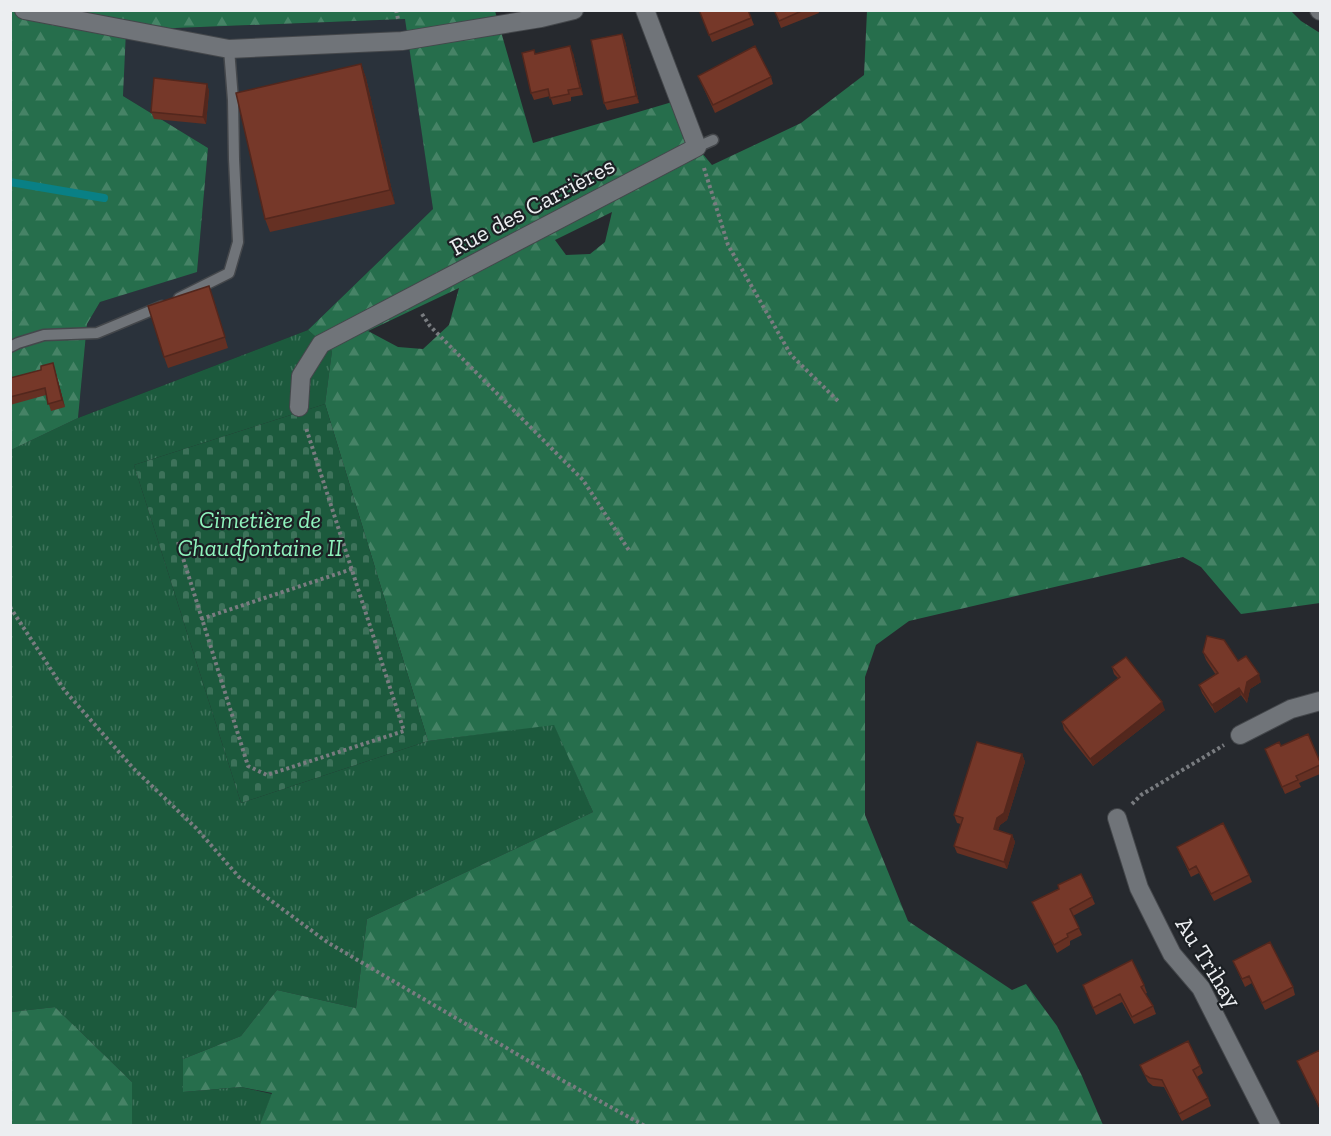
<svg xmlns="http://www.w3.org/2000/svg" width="1331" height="1136" viewBox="0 0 1331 1136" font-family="'Zilla Slab',serif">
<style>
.built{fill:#2a323b}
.grass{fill:url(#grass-tufts)}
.forest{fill:url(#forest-firs);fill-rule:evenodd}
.cemetery{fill:url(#cemetery-stones)}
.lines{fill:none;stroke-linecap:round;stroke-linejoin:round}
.stream{stroke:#098085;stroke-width:8}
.lane-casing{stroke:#44474b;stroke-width:13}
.street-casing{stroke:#44474b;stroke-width:20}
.secondary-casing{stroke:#44474b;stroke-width:20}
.path{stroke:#797c80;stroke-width:4;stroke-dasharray:3 3;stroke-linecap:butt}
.lane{stroke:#707479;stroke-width:10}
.street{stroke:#707479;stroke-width:18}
.secondary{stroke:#707479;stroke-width:18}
.wall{fill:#653023}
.shaded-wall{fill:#53271d}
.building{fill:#763829;stroke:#53271d;stroke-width:1.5}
.labels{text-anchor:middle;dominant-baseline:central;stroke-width:4.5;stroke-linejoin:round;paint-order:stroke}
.street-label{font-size:24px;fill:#eceef1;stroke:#1c2024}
.park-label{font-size:24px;font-style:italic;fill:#8ff3bd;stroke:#1c2024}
</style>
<defs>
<pattern id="grass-tufts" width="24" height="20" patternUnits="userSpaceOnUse" patternTransform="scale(1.5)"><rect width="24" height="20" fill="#1c5a3d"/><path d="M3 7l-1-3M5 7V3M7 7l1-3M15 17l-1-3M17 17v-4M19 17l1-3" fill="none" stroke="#3d725a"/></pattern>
<pattern id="forest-firs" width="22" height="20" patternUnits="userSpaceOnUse" patternTransform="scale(1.5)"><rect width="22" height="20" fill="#266e4c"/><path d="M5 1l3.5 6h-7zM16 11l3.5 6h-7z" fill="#468366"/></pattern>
<pattern id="cemetery-stones" width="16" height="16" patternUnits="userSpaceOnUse" patternTransform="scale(1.5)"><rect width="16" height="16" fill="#1c5a3d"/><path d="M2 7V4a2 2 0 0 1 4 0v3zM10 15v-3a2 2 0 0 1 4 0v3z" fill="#3d725a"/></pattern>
</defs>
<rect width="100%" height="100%" fill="#26292e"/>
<!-- built -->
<path class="built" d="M406,19l27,190 -125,121 -230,88 9,-94 13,-22 97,-31 11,-123 -85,-52 2,-66z"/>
<!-- grass -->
<path class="grass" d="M308,330l24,21 -7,53 -191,61 107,338 187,-62 126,-17 39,88 -226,107 -11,89 -79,-18 -36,46 -58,23v33l58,-5 31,7 -12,30 -2,1h-126v-43l-77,-75 -44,5v-562l67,-32z"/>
<!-- forest -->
<path class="forest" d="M1290,10l11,11 19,12v570l-79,11 -40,-47 -18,-10 -274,64 -33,24 -11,32v138l43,106 104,69 14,-6 31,42 25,50 21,49 -845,1 2,-2 12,-31 -31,-6 -58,5v-33l58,-23 36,-46 79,18 11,-89 226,-107 -39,-87 -126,16 -103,-337 7,-53 -24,-21 125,-121 -28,-190 -279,11 -3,66 85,52 -11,124 -97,30 -13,22 -9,94 -67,32v-439h484l38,132 146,-43 18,47 15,18 89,-42 63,-48 3,-64zM612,212l-7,30 -15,12 -24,1 -11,-15zM459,288l-10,37 -26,24 -25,-2 -30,-16z
M55,1007l77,75v43h-121v-113z"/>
<!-- cemetery -->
<path class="cemetery" d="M325,404l103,337 -187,62 -107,-338z"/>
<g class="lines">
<!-- stream -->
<path class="stream" d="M10,182l94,16"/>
<!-- lane casing -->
<g class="lane-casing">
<path id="lane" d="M697,147l16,-7
M179,298l50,-25 9,-31 -4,-83 -1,-59 -4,-51
M10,347l8,-4 26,-8 53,-2 65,-27"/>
</g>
<!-- street casing -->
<g class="street-casing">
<path id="street" d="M1319,10l1,1
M299,407l2,-31 20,-32 376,-197 -52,-137
M1240,735l51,-26 29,-8
M1117,818l22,70 33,66 29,34 70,138"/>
</g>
<!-- secondary casing -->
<g class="secondary-casing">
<path id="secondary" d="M24,10l205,39 173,-8 139,-23 33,-8"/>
</g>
<!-- path -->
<path class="path" d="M396,10l2,9
M704,168l24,77 63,110 49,48
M422,314l8,12 153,154 47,72
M178,542l70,224 19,9 137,-44 -98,-303
M10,607l55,84 68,77 63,60 43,49 88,65 222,131 96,53
M201,619l151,-50
M1132,804l9,-9 83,-50"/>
<!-- lane -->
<use href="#lane" class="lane"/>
<!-- street -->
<use href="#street" class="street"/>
<!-- secondary -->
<use href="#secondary" class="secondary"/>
</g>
<!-- wall -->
<path class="wall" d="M699,10h49l6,15 -42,17z
M774,10h44l1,3 -38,15z
M622,34l3,7 14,62 -32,7 -3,-7z
M573,53l10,42 -12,2v4l-18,4 -3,-9 -16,4 -3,-7 4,-39z
M361,64l5,14 29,126 -125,28 -5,-13z
M698,76l73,1 2,7 -58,29z
M207,84l2,7 -3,33 -52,-5 -3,-7z
M213,297l15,51 -60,20 -4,-11z
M41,370h14l10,37 -14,4 -5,-16 -36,10v-27z
M1203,652l35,9 23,21 -11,7 -3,14 -6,-8 -26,18 -13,-20 -3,-8 17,-10 -10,-15z
M1112,667l53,43 -72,56 -29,-36 -2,-8 56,-44 -4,-4z
M1265,749l55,13v12l-21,9 2,4 -16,7z
M1022,754l3,8 -18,58 -7,5 -2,5 14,5 3,7 -8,27 -50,-16 -3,-7 7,-22 -4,-1 -3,-8z
M1177,847l72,28 3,7 -38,19 -15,-28 -8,4z
M1092,897l3,7 -22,12 9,19 -12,6v4l-13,8 -22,-44 -3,-7z
M1233,961l60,26 2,8 -30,15 -13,-27 -7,4z
M1083,985h61l3,8 -2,1 8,12 3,8 -22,10 -12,-22 -26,13z
M1320,1050v60l-23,-49z
M1140,1065l60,1 3,7 -6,4 11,21 3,8 -29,15 -18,-34 -11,-1 -5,-4z"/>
<!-- shaded-wall -->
<path class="shaded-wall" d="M622,34l3,7 14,62 -3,-7z
M570,46l3,7 10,42 -3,-7z
M361,64l5,14 29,126 -5,-14z
M207,84l2,7 -3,33 -3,-7z
M53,363l2,7 10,37 -3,-7z
M1259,674l2,8 -11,7 -3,14 -3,-7 3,-14z
M1239,688l2,7 -26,18 -3,-8z
M1162,702l3,8 -72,56 -3,-7z
M1022,754l3,8 -18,58 -7,5 -4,11 -2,-7 3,-11z
M1012,835l3,7 -8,27 -3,-7z"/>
<!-- building -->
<path class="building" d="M699,10h49l3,8 -42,17z
M774,10h30l-25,11z
M622,34l14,62 -32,7 -13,-63z
M570,46l10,42 -12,2 1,4 -19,4 -2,-9 -17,4 -9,-40 12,-3 1,4z
M755,46l16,31 -58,28 -15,-29z
M361,64l29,126 -125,29 -29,-126z
M154,78l53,6 -4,33 -52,-5z
M209,286l16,51 -61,20 -16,-51z
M53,363l9,37 -14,4 -3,-16 -35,9v-19l31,-8v-4z
M1207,636l17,4 14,21 8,-5 13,18 -12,8 -3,14 -5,-8 -27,17 -13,-20 19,-12 -15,-21z
M1126,657l36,45 -72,57 -28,-37 58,-45 -8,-10z
M1308,734l12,28v3l-24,11 2,4 -16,7 -17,-38 14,-7 2,4z
M977,742l45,12 -18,59 -7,5 -3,11 18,6 -8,27 -50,-16 9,-28 -9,-3z
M1223,823l26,52 -38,19 -15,-28 -7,4 -12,-23z
M1081,874l11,23 -22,12 9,19 -12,6 1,3 -14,8 -22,-43 27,-13 -1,-4z
M1270,942l23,45 -31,16 -13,-27 -7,3 -9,-18z
M1132,960l12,25 -3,2 12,19 -21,11 -12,-23 -27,14 -10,-23z
M1188,1041l12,25 -7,4 15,28 -29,16 -17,-34 -12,-2 -5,-3 -5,-10z
M1320,1050v58l-23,-47z"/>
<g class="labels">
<!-- street labels -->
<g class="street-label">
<text transform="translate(532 206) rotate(-28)">Rue des Carrières</text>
<text transform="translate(1209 962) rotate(58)">Au Trihay</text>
</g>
<!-- park labels -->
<g class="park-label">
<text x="260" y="519">Cimetière de<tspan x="260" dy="28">Chaudfontaine II</tspan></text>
</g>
</g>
<!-- border -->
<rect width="1331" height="1136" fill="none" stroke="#eceef1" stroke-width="24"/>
</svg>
